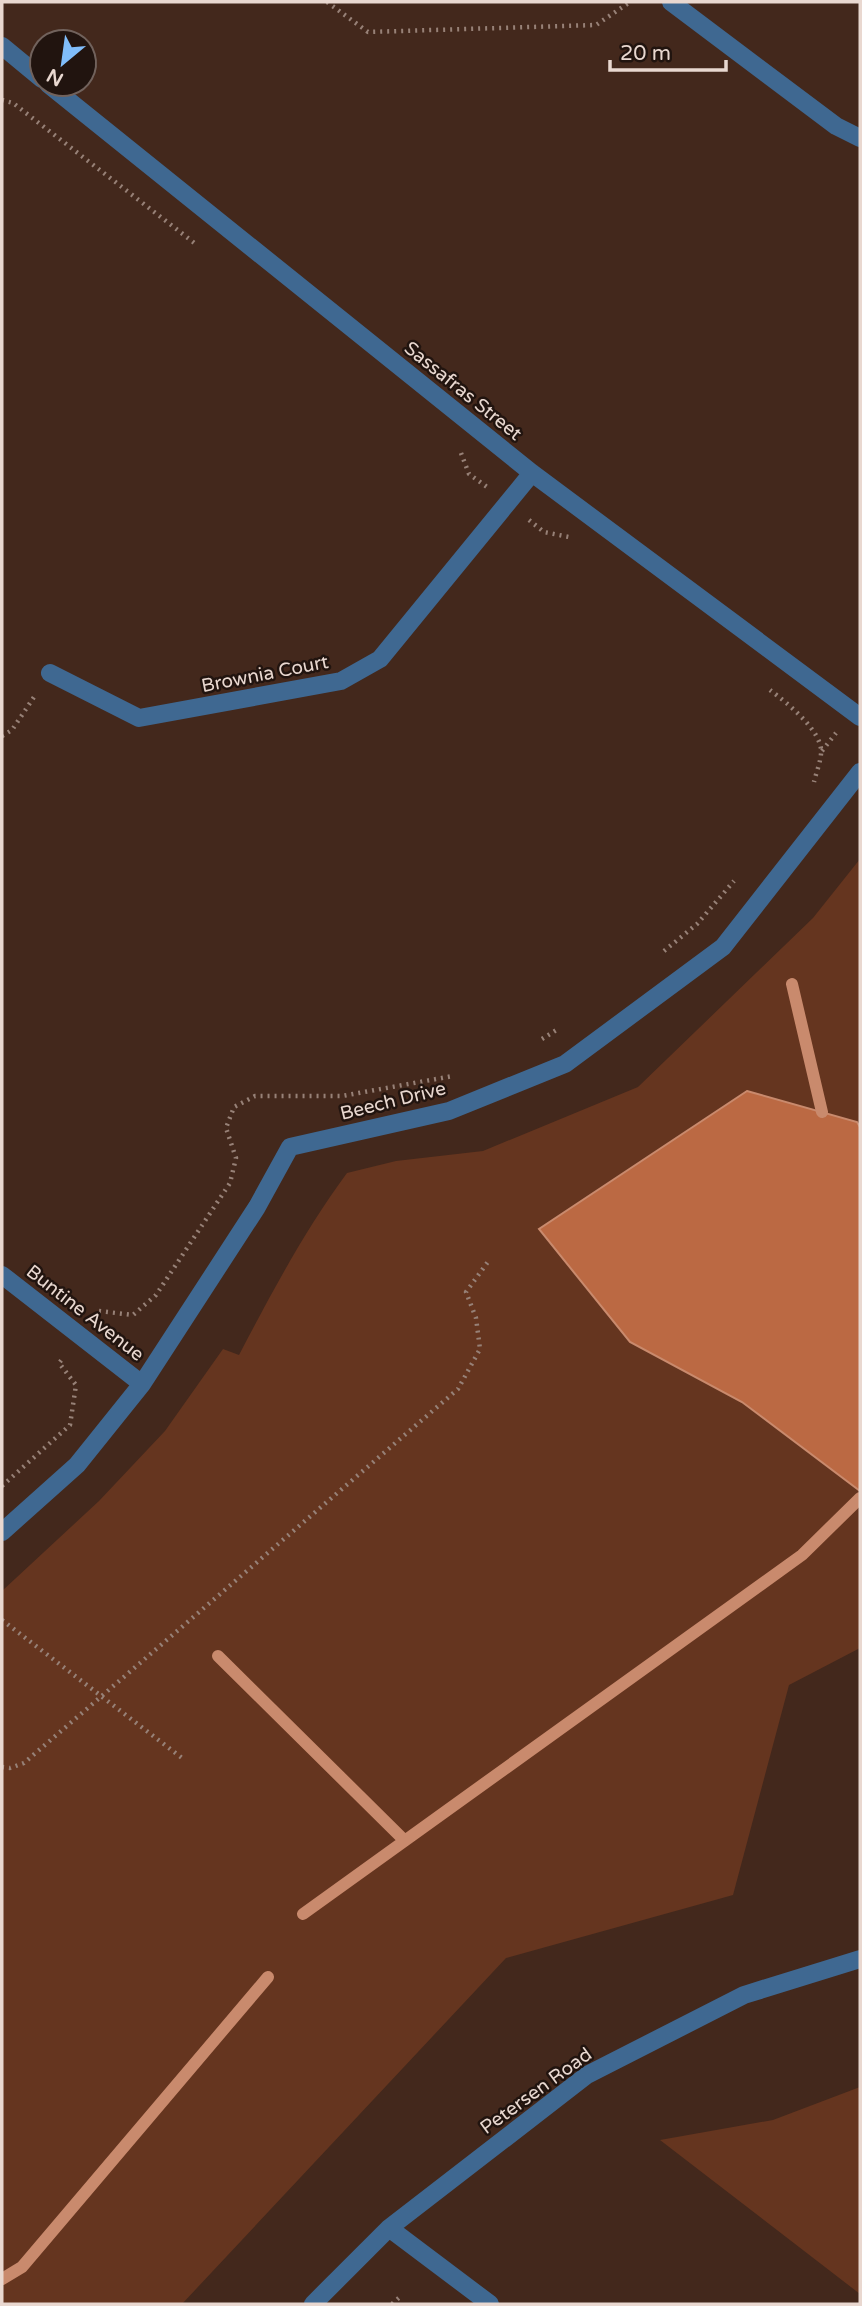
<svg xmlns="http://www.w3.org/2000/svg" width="862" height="2306" viewBox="0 0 862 2306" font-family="'Varela Round',sans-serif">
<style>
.green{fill:#65351f}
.water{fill:#bb6943;stroke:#c98a6d;stroke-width:2}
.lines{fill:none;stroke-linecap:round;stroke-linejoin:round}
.stream{stroke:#c98a6d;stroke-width:12}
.path{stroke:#978177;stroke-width:4.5;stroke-dasharray:2 5;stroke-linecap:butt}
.street{stroke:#3f6891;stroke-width:18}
.labels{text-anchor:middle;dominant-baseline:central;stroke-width:5;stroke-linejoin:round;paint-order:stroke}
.street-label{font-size:19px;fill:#e9d8d0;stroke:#21140f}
</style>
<rect width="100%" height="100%" fill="#43281c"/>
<!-- green -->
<path class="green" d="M860,859v789l-71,37 -56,210 -227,63 -324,346h-180v-713l97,-90 66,-70 58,-82 16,6c33,-63 66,-125 108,-182l49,-12 87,-10 155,-64 175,-169z
M860,2087v207l-200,-154 113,-20z"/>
<!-- water -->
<path class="water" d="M747,1091l110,31 3,5v364l-118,-89 -112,-60 -91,-113z"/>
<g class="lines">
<!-- stream -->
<path class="stream" d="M792,984l30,128
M218,1656l186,184
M303,1914l499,-359 58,-57
M2,2279l20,-12 246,-290"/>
<!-- path -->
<path class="path" d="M327,2l41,30 228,-7 34,-23
M2,100l11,3 184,142
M461,453l8,21 18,13
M529,520l15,12 25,5
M770,690c16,12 54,42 51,64 -1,10 -5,19 -7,28
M2,736l10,-6 22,-33
M822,751l14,-18
M664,951l33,-27 37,-43
M542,1039l16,-10
M99,1311l34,4 23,-20 74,-112 6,-25 -10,-30 8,-21 21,-11h87l111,-20
M2,1486l68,-61 6,-40 -17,-22 5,-6
M2,1620l180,138
M2,1767l8,1 14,-5 434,-374 22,-40 -4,-31 -10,-26 24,-33
M392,2304l10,-9"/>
<!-- street -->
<path class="street" d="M671,2l165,124 24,12
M2,46l40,33
M48,84l484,389 328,244
M50,673l89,45 202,-37 39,-22 152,-186
M2,1275l140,109
M2,1532l75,-67 65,-81 115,-177 33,-60 159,-36 116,-47 158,-117 137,-175
M389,2228l101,76
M313,2304l76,-76 198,-153 157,-80 116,-36"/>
</g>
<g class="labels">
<!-- street labels -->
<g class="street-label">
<text transform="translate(463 391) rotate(39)">Sassafras Street</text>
<text transform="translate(265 674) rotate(-11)">Brownia Court</text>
<text transform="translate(393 1101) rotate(-14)">Beech Drive</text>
<text transform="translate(85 1313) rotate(38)">Buntine Avenue</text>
<text transform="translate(536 2091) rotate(-36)">Petersen Road</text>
</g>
</g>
<!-- border -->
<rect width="862" height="2306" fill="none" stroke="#e9d8d0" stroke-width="7"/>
<!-- north arrow -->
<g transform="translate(63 63) rotate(209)"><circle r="33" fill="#21140f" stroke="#71625c" stroke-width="2"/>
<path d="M0-5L12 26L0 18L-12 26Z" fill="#80bdfa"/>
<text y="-10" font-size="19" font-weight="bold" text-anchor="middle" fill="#e9d8d0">N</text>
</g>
<!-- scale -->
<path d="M610 60v10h116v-10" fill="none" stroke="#e9d8d0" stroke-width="3.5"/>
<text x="620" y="60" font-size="21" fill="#e9d8d0" stroke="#21140f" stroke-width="5" paint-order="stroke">20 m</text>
</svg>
